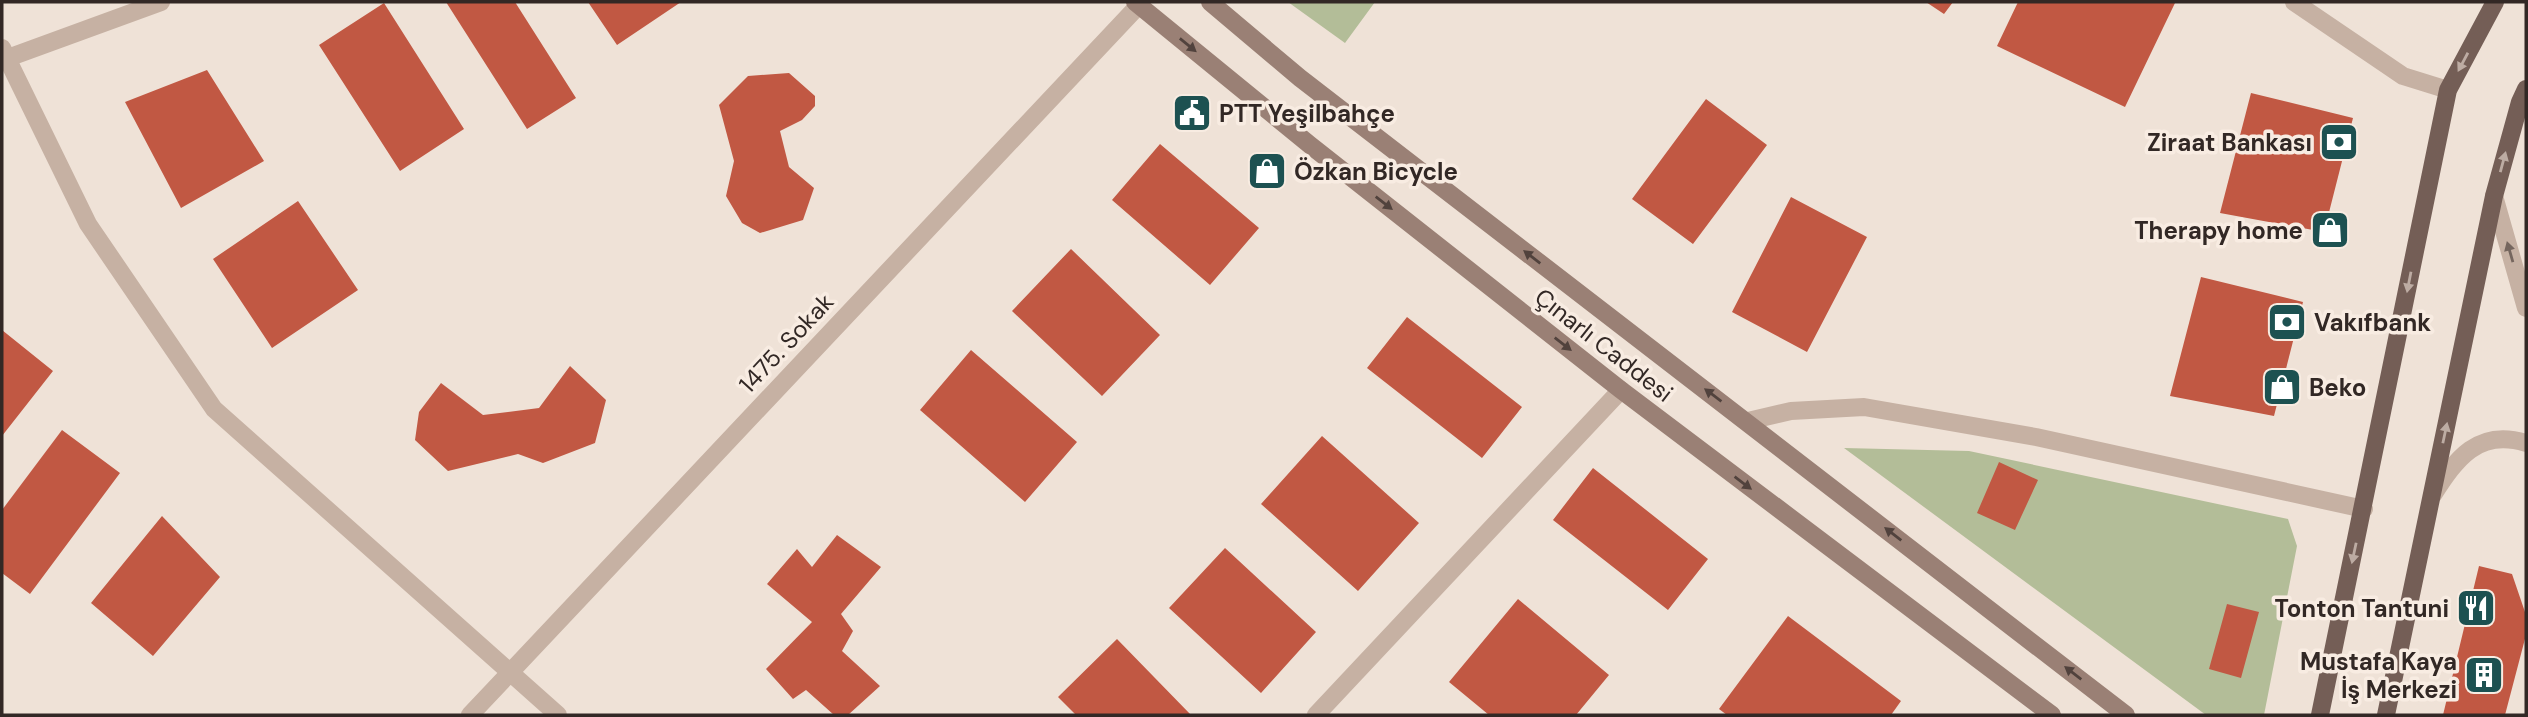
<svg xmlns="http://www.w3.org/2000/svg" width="2528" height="717" viewBox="0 0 2528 717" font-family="'DM Sans',sans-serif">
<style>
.green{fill:#b3bd98}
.building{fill:#c15843}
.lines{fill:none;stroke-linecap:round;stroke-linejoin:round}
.street{stroke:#c6b1a3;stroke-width:18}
.secondary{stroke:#9a8075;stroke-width:18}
.primary{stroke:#745e56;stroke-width:18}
.oneway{fill:#51423d}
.oneway2{fill:#bdaca3}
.oneway3{fill:#75665e}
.labels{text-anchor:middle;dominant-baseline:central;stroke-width:7;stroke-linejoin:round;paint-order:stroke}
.poi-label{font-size:24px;font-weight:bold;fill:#322825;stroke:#f8ece2;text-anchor:start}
.street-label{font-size:24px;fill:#322825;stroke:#f8ece2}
</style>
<rect width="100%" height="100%" fill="#efe2d7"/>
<!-- green -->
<path class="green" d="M1288,2h87l-30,41z
M1844,448l125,3 319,68 9,27 -33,169h-58z"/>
<!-- building -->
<path class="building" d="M446,2h69l61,96 -49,31z
M588,2h93l-64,43z
M1926,2h27l-9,12z
M2018,2h154l3,1 -50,104 -128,-61z
M384,3l80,126 -64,42 -81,-126z
M207,70l57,91 -83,47 -56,-106z
M789,73l26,23v10l-13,14 -22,11 9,36 25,21 -11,32 -43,13 -18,-10 -16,-27 8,-35 -15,-56 29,-29z
M2251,93l102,25 -29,114 -104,-19z
M1706,99l61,46 -74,99 -61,-45z
M1160,144l99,84 -49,57 -98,-85z
M1791,197l76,40 -60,115 -75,-40z
M298,201l60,89 -86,58 -59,-89z
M1071,249l89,86 -58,61 -90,-85z
M2201,277l102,25 -29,114 -104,-20z
M1407,317l115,90 -40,51 -115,-90z
M2,330l51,41 -51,65z
M971,350l106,92 -52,60 -105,-92z
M570,366l36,34 -11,43 -52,20 -25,-9 -70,17 -33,-31 4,-28 22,-29 42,32 56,-7z
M62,430l58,43 -90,121 -28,-21v-63z
M1322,436l97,87 -61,68 -97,-87z
M1999,462l39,18 -23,50 -38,-17z
M1593,468l115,91 -40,51 -115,-90z
M162,516l58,61 -67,79 -62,-53z
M837,535l44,32 -40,47 12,17 -11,20 38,35 -32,29h-14l-28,-25 -13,9 -27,-30 46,-47 -45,-38 30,-35 15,18z
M1225,548l91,84 -55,61 -92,-85z
M2479,566l33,8 14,41v20l-21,80h-62z
M1518,599l91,76 -33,40h-87l-40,-33z
M2227,604l32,8 -18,66 -32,-9z
M1788,616l113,85 -10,14h-164l-8,-6z
M1117,639l74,76h-115l-18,-18z"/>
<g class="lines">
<!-- street -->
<path class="street" d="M2294,2l109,74 45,14
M2,48l86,176 126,185 344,306
M2,60l159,-58
M2494,196l32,112
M1748,421l43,-10 73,-4 172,30 328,72
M2433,495c23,-36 45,-67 93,-52
M470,715l669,-710
M1316,715l305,-325"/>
<!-- secondary -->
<path class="secondary" d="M1135,2l175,143 311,245 431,325
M1210,2l90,76 826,637"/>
<!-- primary -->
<path class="primary" d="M2320,715l128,-625 47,-88
M2386,715l108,-519 26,-94 6,-13"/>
</g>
<!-- one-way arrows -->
<defs><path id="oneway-solid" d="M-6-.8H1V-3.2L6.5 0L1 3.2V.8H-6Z" transform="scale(1.75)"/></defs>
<g class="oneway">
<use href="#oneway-solid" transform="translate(1188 45) rotate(39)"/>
<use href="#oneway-solid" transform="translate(1384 203) rotate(38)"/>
<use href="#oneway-solid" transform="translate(1532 257) rotate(-142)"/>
<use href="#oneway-solid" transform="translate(1563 344) rotate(38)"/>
<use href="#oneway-solid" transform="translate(1713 395) rotate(-143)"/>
<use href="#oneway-solid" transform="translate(1743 483) rotate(37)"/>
<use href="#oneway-solid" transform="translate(1893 534) rotate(-142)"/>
<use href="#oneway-solid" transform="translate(2073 673) rotate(-142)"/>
</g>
<g class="oneway2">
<use href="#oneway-solid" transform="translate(2463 62) rotate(118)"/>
<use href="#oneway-solid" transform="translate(2503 162) rotate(-75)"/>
<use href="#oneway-solid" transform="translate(2409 282) rotate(101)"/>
<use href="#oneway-solid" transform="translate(2445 433) rotate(-78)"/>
<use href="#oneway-solid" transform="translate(2354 553) rotate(102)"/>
</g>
<use class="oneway3" href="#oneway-solid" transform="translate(2510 252) rotate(-106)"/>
<!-- icons -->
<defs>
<g id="civic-square" transform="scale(2.0125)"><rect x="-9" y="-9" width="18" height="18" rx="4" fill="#1d5151" stroke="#f8ece2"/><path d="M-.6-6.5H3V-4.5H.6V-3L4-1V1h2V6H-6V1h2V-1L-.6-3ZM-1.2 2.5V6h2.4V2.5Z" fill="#fff"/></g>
<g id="bank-square" transform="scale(2.0125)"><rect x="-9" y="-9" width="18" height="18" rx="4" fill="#1d5151" stroke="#f8ece2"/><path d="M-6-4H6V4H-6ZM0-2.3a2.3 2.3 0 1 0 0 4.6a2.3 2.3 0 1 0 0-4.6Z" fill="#fff"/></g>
<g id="shop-square" transform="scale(2.0125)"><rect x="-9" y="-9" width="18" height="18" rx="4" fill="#1d5151" stroke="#f8ece2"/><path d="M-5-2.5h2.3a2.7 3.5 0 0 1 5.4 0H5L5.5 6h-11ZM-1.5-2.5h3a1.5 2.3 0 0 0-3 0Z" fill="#fff"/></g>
<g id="restaurant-square" transform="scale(2.0125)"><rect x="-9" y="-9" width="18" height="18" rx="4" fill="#1d5151" stroke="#f8ece2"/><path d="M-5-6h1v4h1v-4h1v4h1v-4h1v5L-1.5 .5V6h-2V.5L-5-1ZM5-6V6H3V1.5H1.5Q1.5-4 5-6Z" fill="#fff"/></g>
<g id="building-square" transform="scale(2.0125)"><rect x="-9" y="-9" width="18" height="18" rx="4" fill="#1d5151" stroke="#f8ece2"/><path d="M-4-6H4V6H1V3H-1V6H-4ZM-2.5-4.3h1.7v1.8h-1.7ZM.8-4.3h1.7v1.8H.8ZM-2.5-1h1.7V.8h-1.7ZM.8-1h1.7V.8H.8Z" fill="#fff"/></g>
</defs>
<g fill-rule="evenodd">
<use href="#civic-square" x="1192" y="113"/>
<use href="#bank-square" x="2339" y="142"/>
<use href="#shop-square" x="1267" y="171"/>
<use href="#shop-square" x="2330" y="230"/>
<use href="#bank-square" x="2287" y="322"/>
<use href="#shop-square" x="2282" y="387"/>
<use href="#restaurant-square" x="2476" y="608"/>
<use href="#building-square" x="2484" y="675"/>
</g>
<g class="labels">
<!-- poi labels -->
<g class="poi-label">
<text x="1219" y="113">PTT Yeşilbahçe</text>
<text x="2312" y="142" text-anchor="end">Ziraat Bankası</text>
<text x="1294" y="171">Özkan Bicycle</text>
<text x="2303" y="230" text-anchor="end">Therapy home</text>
<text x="2314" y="322">Vakıfbank</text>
<text x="2309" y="387">Beko</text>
<text x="2449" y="608" text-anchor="end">Tonton Tantuni</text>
<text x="2457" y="661" text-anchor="end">Mustafa Kaya<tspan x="2457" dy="28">İş Merkezi</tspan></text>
</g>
<!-- street labels -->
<g class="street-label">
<text transform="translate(786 343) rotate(-47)">1475. Sokak</text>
<text transform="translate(1604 345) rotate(38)">Çınarlı Caddesi</text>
</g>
</g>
<!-- border -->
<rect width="2528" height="717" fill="none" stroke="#322825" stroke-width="7"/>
</svg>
